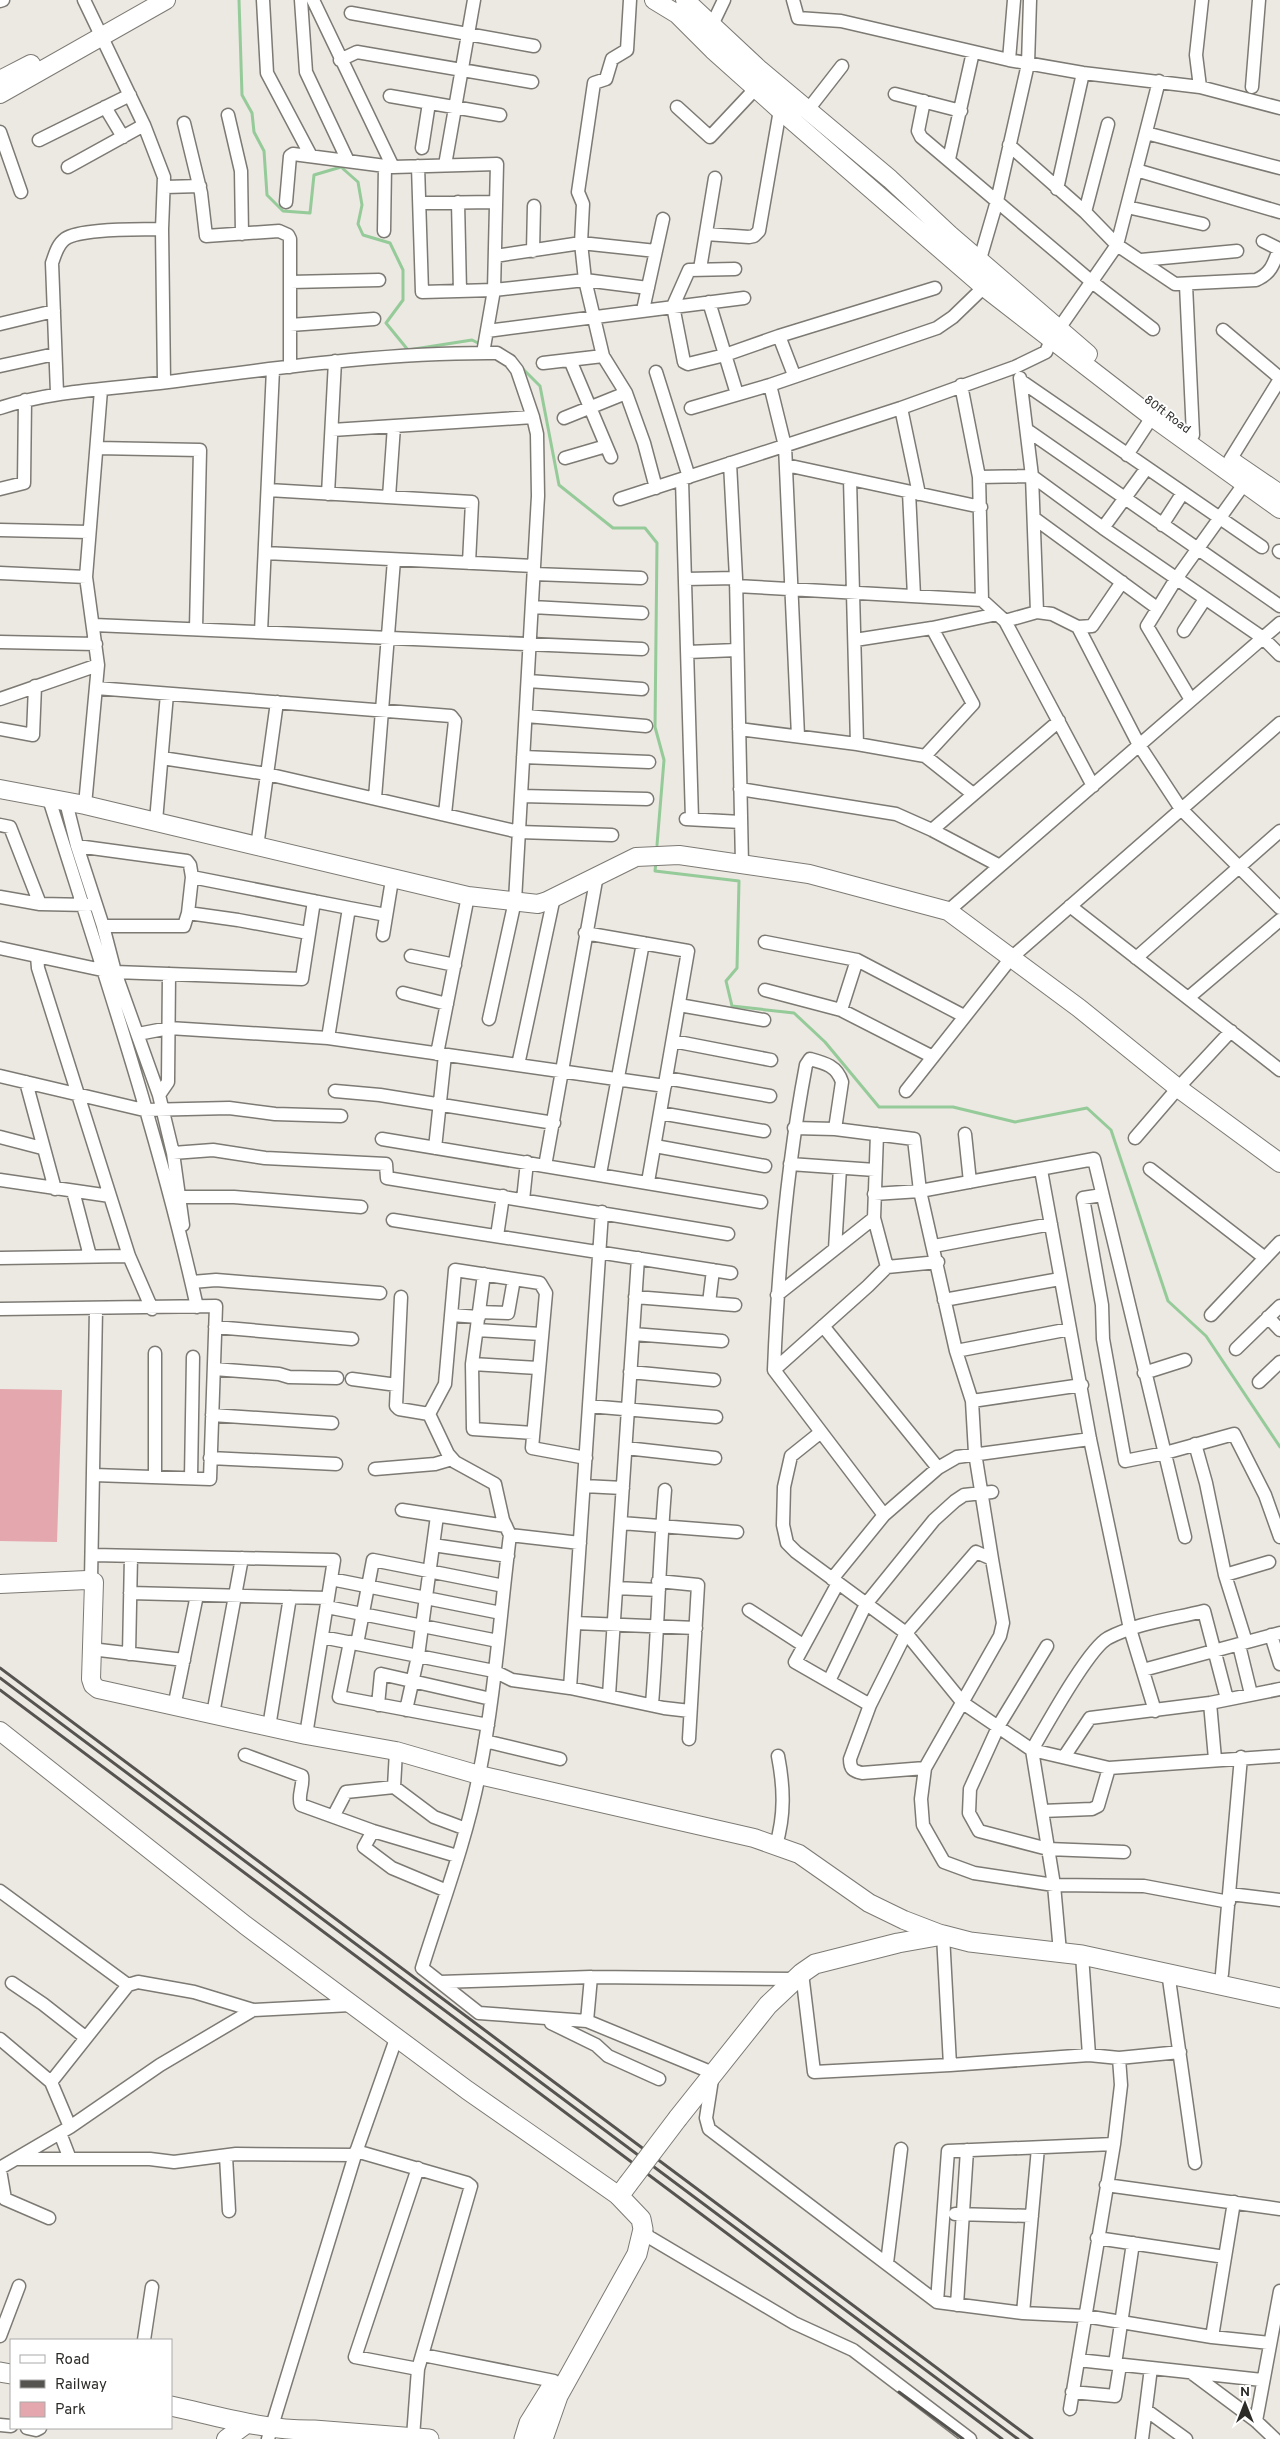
<svg xmlns="http://www.w3.org/2000/svg" width="1280" height="2439" viewBox="0 0 1280 2439" font-family="Overpass,sans-serif">
<style>
.green{fill:#e4a7ad}
.lines{fill:none;stroke-linecap:round;stroke-linejoin:round}
.stream{stroke:#95ca99;stroke-width:3}
.street-casing{stroke:#7d7a74;stroke-width:15}
.secondary-casing{stroke:#7d7a74;stroke-width:20}
.primary-casing{stroke:#7d7a74;stroke-width:21}
.street{stroke:#fff;stroke-width:12}
.secondary{stroke:#fff;stroke-width:18}
.primary{stroke:#fff;stroke-width:19}
.rail{stroke:#565451;stroke-width:3}
.primary-bridge-casing{stroke:#7d7a74;stroke-width:21;stroke-linecap:butt}
.primary-bridge{stroke:#fff;stroke-width:19}
.labels{text-anchor:middle;dominant-baseline:central;stroke-width:4;stroke-linejoin:round;paint-order:stroke}
.street-label{font-size:12px;fill:#2c2b28;stroke:#fff}
</style>
<rect width="100%" height="100%" fill="#ece8e2"/>
<!-- green -->
<path class="green" d="M0,1389l62,1 -5,152 -57,-1z"/>
<g class="lines">
<!-- stream -->
<path class="stream" d="M239,0l3,95 10,18 2,19 10,19 3,44 16,16 27,2 4,-38 27,-8 17,15 4,23 -4,19 5,11 27,8 13,27v30l-17,23 22,27 64,-10 8,4
M522,368l18,18 19,99 54,43h32l12,15 -2,184 9,33 -7,85
M656,862l-1,9 84,10 -2,87 -11,13 6,25 62,7 31,29 54,65h74l62,15 72,-14 24,22 57,171 38,35 74,111"/>
<!-- street casing -->
<g class="street-casing">
<path id="street" d="M84,0l60,125 20,52 -2,52 2,153
M263,0l4,73 44,83
M301,0l5,72 42,89
M313,0l80,167
M630,0l-3,50 -15,9 -6,20 -12,4 -16,109 5,12 -2,39 4,37 18,76 23,37 18,50 12,45
M793,0l5,18 43,3 168,39 74,13 117,14 80,21
M0,1l3,-1
M351,13l183,33
M712,25l12,-25
M340,60l17,-8 175,30
M1009,60l5,-60
M1200,87l-4,-32 6,-55
M1252,87l7,-87
M895,94l66,17
M390,96l110,19
M924,101l-6,30 3,6 171,145 61,47
M105,107l18,30
M677,107l33,30 46,-49
M807,111l35,-45
M228,115l13,56 1,63
M184,123l17,70 5,43 73,-5 9,4 2,4v128
M0,132l21,60
M1146,133l134,35
M39,140l91,-45
M1009,145l76,67 32,33 58,39 81,-4c15,-6 18,-17 23,-31l-16,-8
M422,148l7,-45
M949,159l24,-107
M445,165l29,-165
M418,166l4,126 72,-2 91,-10 63,8
M68,167l76,-42
M1136,170l144,42
M165,187l35,-1
M1057,189l26,-116
M286,202l4,-46 3,-2 100,13 104,-3 -3,126 -11,63
M458,202l2,89
M420,203l76,-1
M1127,207l76,17
M1085,212l23,-88
M384,231l1,-65
M706,234l43,3 5,-1 5,-5 21,-121
M533,251l1,-45
M495,256l86,-13 75,8
M1141,260l96,-9
M978,266l19,-65 31,-137 2,-64
M700,269l15,-91
M735,269l-46,1 -16,36 11,56 4,2 37,-9 54,-19 156,-48
M290,282l89,-2
M1186,285l7,150
M709,302l28,92
M643,310l20,-91
M0,324l54,-13
M290,325l84,-6
M1223,330l57,48
M487,331l257,-33
M779,336l15,39
M570,360l41,97
M543,363l60,-7
M0,366l55,-12
M656,372l33,105
M1020,378l12,98 5,136
M1021,381l241,166
M770,385l15,61 13,290
M961,385l18,92 3,123
M57,393l-5,-130c3,-8 5,-18 13,-24 16,-11 75,-9 97,-10
M0,408c54,-18 112,-19 168,-26 109,-14 219,-30 329,-29l13,8 7,9 16,47 4,17 1,62 -23,405 -26,118
M691,408l79,-23 167,-57 16,-11 31,-30
M901,408l18,86
M564,418l62,-25
M332,430l201,-13
M1027,430l253,176
M97,448l103,2 -4,179
M1127,455l25,-38
M565,458l41,-12
M1230,460l50,-81
M730,463l6,115 6,286
M786,465l195,42
M979,477l53,-1 71,52 160,110 17,17
M850,479l7,265
M682,480l10,339
M0,489l24,-6 1,-83
M268,490l204,12 -3,61
M909,492l5,104
M328,494l7,-133
M389,497l5,-71
M620,499l281,-91 114,-41 31,-15 5,-12 66,-95 42,-164
M1034,518l123,90
M1162,525l20,-31
M1103,528l43,-59
M0,530l89,2
M1279,551l1,1
M265,553l269,13
M0,573l86,4
M534,574l107,4
M685,579l51,-1
M736,586l246,14 23,21 88,165
M532,607l110,6
M1005,621l32,-9 15,2 26,13 61,118 42,64 99,99
M94,625l548,24
M1078,627l14,-1 30,-44
M1184,631l21,-32
M261,632l12,-263
M855,640l77,-12 65,-14
M0,642l96,2
M688,652l49,-2
M528,681l114,8
M96,688l355,28 4,5 -10,93
M0,699l98,-34
M1191,700l-44,-74 29,-47 68,-95
M526,716l120,10
M0,729l33,6 2,-49
M739,729l118,15 68,12 48,38
M925,756l48,-52 -41,-76
M523,757l126,5
M162,758l105,16 252,58 93,3
M740,789l156,25 36,16 68,36
M521,796l126,3
M375,798l19,-238
M49,799c53,168 110,336 148,508
M66,802l11,44 26,80 12,46 44,123 14,58 10,72
M85,805l13,-140 -12,-88 15,-187
M686,819l55,3
M156,821l11,-127
M0,825l10,2 30,77
M932,830l127,-109
M77,846l110,15 3,4 2,12 157,31 -21,130
M257,847l20,-145
M0,897l40,7 49,1
M1070,906l210,164
M349,908l37,7
M948,911l332,-288
M188,913l50,7 70,13
M103,926h81l4,-13 4,-36
M585,933l103,18 -40,231
M383,935l9,-55
M765,942l92,18 107,56
M0,948l102,22
M37,956l1,12 91,288 23,53
M411,956l44,9
M1136,958l144,-127
M115,972l187,7 12,-78
M765,990l76,20 92,47
M403,993l44,11
M1188,998l92,-78
M679,1005l85,15
M841,1010l16,-50
M138,1034l31,-6 159,10 337,48
M673,1041l98,19
M437,1054l31,-158
M518,1065l36,-168
M0,1076l144,34 85,-2 46,6 66,2
M666,1078l104,18
M26,1082l29,107
M335,1091l45,4 174,28
M906,1091l105,-133 269,-235
M159,1095l9,-13 1,-108
M660,1113l104,18
M794,1128l41,1 79,10 6,52 36,160 16,50 3,52 17,106
M835,1129l7,-47c-5,-16 -17,-19 -32,-23l-4,6c-19,100 -28,203 -32,305l110,145
M965,1134l5,48
M0,1137l42,11
M1135,1138l43,-50 53,-57
M382,1139l379,63
M655,1146l110,20
M435,1148l10,-93
M173,1153l40,-3 52,8 121,6 1,14 341,56
M790,1164l85,6
M545,1166l52,-291
M1150,1169l115,89
M1041,1170l49,269 40,190 25,82
M600,1174l43,-231
M0,1180l110,16
M73,1191l17,65
M874,1194l46,-3 174,-32 91,378
M1102,1195l-19,3 19,107 1,34 22,122 40,-8 69,-19 31,61 15,42
M181,1197h53l127,10
M523,1200l4,-38
M393,1220l338,53
M497,1236l6,-40
M934,1246l117,-22
M835,1249l5,-81
M0,1258l129,-2
M887,1267l51,-5
M484,1274l-12,90 1,65 60,4
M192,1282l24,-2 164,13
M777,1295l97,-77
M401,1297l-5,109 3,3 30,5 19,40 7,8 40,22 8,36 7,15
M635,1297l100,8
M944,1300l116,-21
M709,1303l4,-33
M0,1309l216,-3 -6,173 -116,-4
M479,1312l29,1 6,-34
M451,1315l28,2
M1211,1315l69,-73
M1268,1317l12,13
M823,1326l115,142
M215,1327l137,12
M477,1330l64,4
M633,1334l89,7
M1236,1349l44,-43
M956,1351l114,-22
M472,1364l66,4
M214,1369l65,5 10,3 48,1
M774,1370l94,-84 19,-19 -13,-49 3,-84
M630,1372l84,8
M1144,1373l41,-13
M352,1379l45,6
M1259,1382l21,-20
M972,1401l110,-16
M589,1406l127,11
M429,1414l16,-30 10,-114 85,13 6,10 -14,155 54,10
M212,1415l120,8
M821,1432l-30,24 -7,31 -1,38 4,18 9,9 110,81 57,70 69,47 77,18 171,-12
M1195,1444l11,39 19,92 21,67
M626,1448l89,10
M210,1458l126,6
M375,1469l60,-5 17,-5
M155,1477v-124
M191,1478l2,-121
M584,1486l39,2
M402,1510l104,16
M621,1523l116,9
M580,1543l-70,-8c-10,80 -15,161 -31,240 -13,66 -37,129 -57,193l57,45 108,8 126,52 -7,45 3,11 228,173 86,11 62,3 127,21 58,6
M433,1545l75,11
M93,1555l241,5 -28,175
M1225,1575l44,-13
M331,1579l170,34
M832,1579l52,-64 54,-47 19,-11 133,-18
M91,1580l5,-271
M658,1581l40,4 -9,154
M838,1583l-43,79 75,43
M616,1588l43,2
M130,1593l198,5
M327,1607l171,34
M749,1610l54,35
M575,1623l121,5
M1271,1635l9,29
M322,1637l172,34 18,9 58,8 94,20 26,3
M350,1642l-11,55 149,28
M357,1644l16,-84 131,26
M1239,1645l12,49
M1047,1646l-48,79 -29,64 -1,24 10,18 69,18 76,3
M91,1649l93,11
M129,1654l2,-98
M1143,1670l137,-37
M829,1681l37,-77 68,-84 21,-19 9,-6 28,-3
M570,1688l32,-476
M609,1695l29,-437
M1210,1703l5,56
M652,1704c6,-72 7,-143 13,-214
M378,1705l3,-31 110,25
M174,1707l23,-112
M406,1710l12,-54 19,-140
M213,1714l29,-156
M269,1727l21,-130
M485,1741l75,18
M245,1755l57,21c2,10 -5,20 -1,29l72,26 84,25
M1064,1757l26,-39 120,-15 70,-14
M925,1768l-63,5c-9,-2 -12,-4 -12,-14l20,-54 36,-72 70,-81 16,7 11,64 -3,13 -75,132 -4,31 2,26 21,37 30,11 80,12 90,1 85,16
M394,1787l2,-36
M1042,1811l50,-2 6,-3 11,-38
M334,1815l12,-23 48,-5 40,30 32,12
M373,1831l-9,16 28,21 55,23
M776,1845c9,-30 8,-58 2,-89
M0,1891l128,94 10,-3 56,10 59,18 98,-5
M1230,1894l50,6
M943,1935l7,130
M1060,1952l-6,-67 -22,-135c14,-24 56,-101 76,-112 29,-15 64,-19 96,-27l23,88
M1168,1972l27,191
M802,1973l12,99 136,-7 139,-10 -7,-100
M1222,1974l19,-217
M440,1982l151,-5 204,2
M12,1983l31,21 42,33
M587,2021l4,-44
M551,2023l45,22 12,11 51,23
M0,2039l51,43 19,45
M1089,2055l30,3 61,-6
M51,2082l77,-97
M60,2133l10,26
M1114,2144l7,-59 -2,-27
M356,2151l111,32 4,3 -53,183 -5,68
M226,2156l3,55
M16,2159h134l24,3 62,-8 119,1
M0,2168l70,-41 90,-62 93,-55
M418,2168l-63,189 63,12
M0,2170l5,29 44,19
M1106,2185l174,24
M955,2214l77,2
M643,2229l6,8 145,86 59,27 117,89
M1097,2238l128,19
M887,2263l14,-114
M937,2302l11,-151 166,-7 -44,265
M957,2305l10,-155
M1023,2313l15,-165
M0,2336l19,-50
M1212,2337l22,-135
M144,2340l8,-53
M423,2355l131,26
M1078,2360l184,20
M1115,2364l18,-121
M1193,2374l63,47 19,18
M1072,2392l43,4 5,-31
M1146,2410l40,29
M1256,2421l24,-130
M0,2425l11,1
M27,2428l9,2 4,-2
M268,2439l87,-284 42,-119
M1142,2439l9,-71"/>
</g>
<!-- secondary casing -->
<g class="secondary-casing">
<path id="secondary" d="M654,0l23,14 36,36 67,60 204,177 168,130 128,92
M685,0l75,70 130,109 60,56 138,119
M0,80l31,-16
M0,94l166,-94
M1233,462l47,32
M0,789l85,16 383,91 70,8 9,-3 89,-44 43,-2 130,19 139,37 131,97 99,80 102,75
M0,1584l87,-4 7,2 -3,97 2,6 5,4 208,46 90,16 83,24 275,63 45,16 70,49 35,17 39,15
M0,1731l245,194 222,165 152,106
M226,2439l22,-16"/>
</g>
<!-- primary casing -->
<g class="primary-casing">
<path id="primary" d="M678,2118l90,-113 34,-32 13,-9 83,-21 45,-8 27,7 112,13 198,43
M0,2372l11,2
M171,2406c46,10 96,25 143,24l115,9
M524,2439l5,-16 23,-37
M543,2439l15,-43 79,-142 6,-25 -2,-10 -22,-23 9,-12"/>
</g>
<!-- street -->
<use href="#street" class="street"/>
<!-- secondary -->
<use href="#secondary" class="secondary"/>
<!-- primary -->
<use href="#primary" class="primary"/>
<!-- rail -->
<path class="rail" d="M0,1668l1032,771
M0,1678l1018,761
M0,1690l1002,749
M899,2392l64,47"/>
<!-- primary-bridge casing -->
<g class="primary-bridge-casing">
<path id="primary-bridge" d="M628,2184l50,-66"/>
</g>
<!-- primary-bridge -->
<use href="#primary-bridge" class="primary-bridge"/>
</g>
<g class="labels">
<!-- street labels -->
<g class="street-label">
<text transform="translate(1167 415) rotate(37)">80ft Road</text>
</g>
</g>
<!-- legend -->
<rect x="10" y="2339" width="162" height="90" fill="#ffffff" stroke="#abaaa9"/>
<rect x="20" y="2355" width="25" height="8" fill="#ffffff" stroke="#abaaa9"/>
<text x="55" y="2364" font-size="15" fill="#2c2b28">Road</text>
<rect x="20" y="2380" width="25" height="8" fill="#565451" stroke="#abaaa9"/>
<text x="55" y="2389" font-size="15" fill="#2c2b28">Railway</text>
<rect x="20" y="2402" width="25" height="15" fill="#e4a7ad" stroke="#abaaa9"/>
<text x="55" y="2414" font-size="15" fill="#2c2b28">Park</text>
<!-- north arrow -->
<g transform="translate(1245 2404)" stroke="#ffffff" stroke-width="4" paint-order="stroke">
<path d="M0-4L9 19L0 12L-9 19Z" fill="#2c2b28"/>
<text y="-8" font-size="14" font-weight="bold" text-anchor="middle" fill="#2c2b28">N</text>
</g>
</svg>
